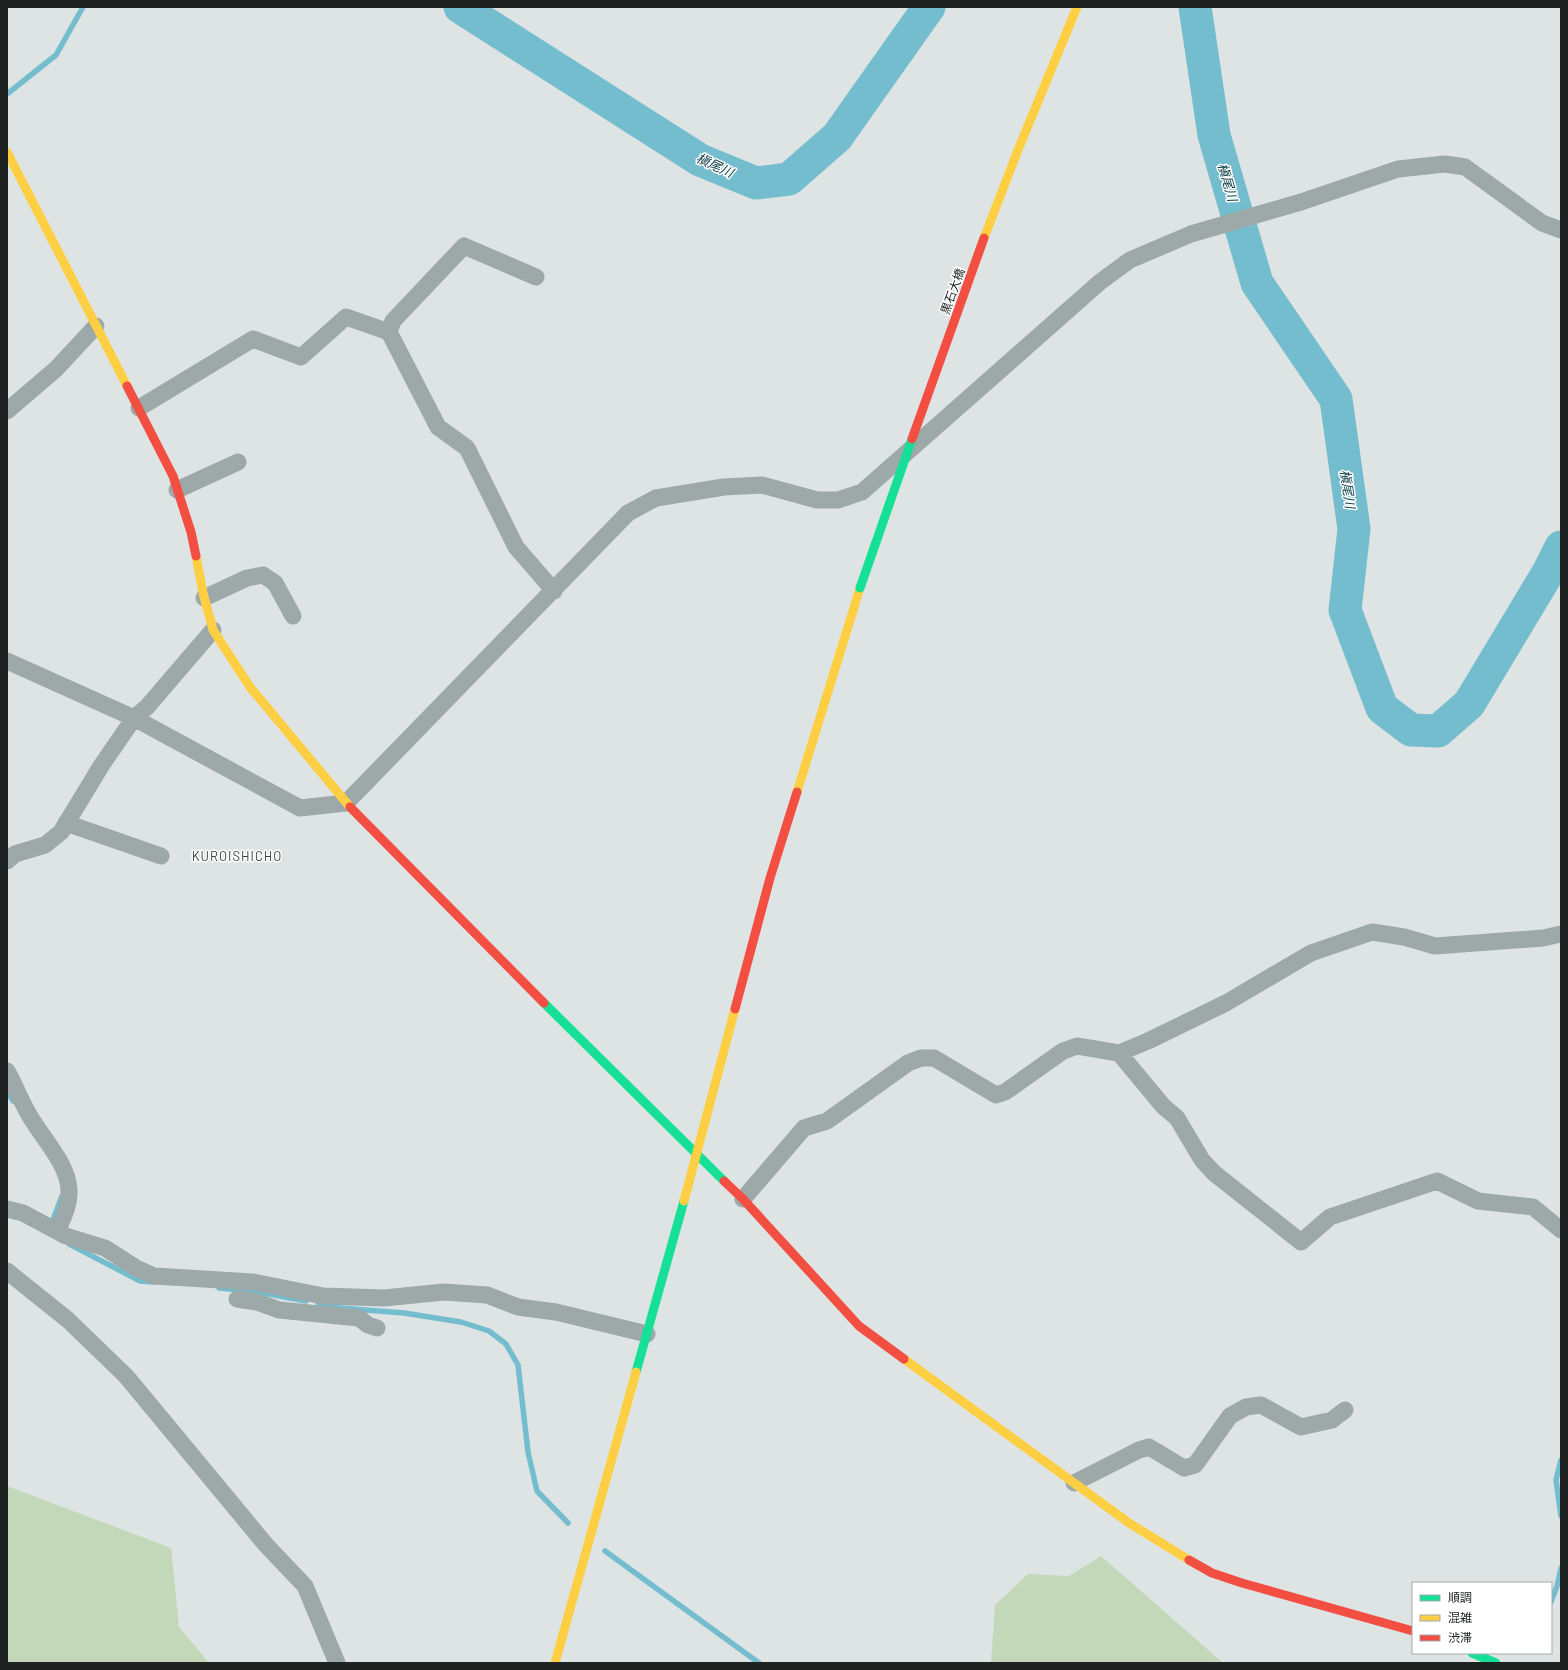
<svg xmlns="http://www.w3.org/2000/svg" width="1568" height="1670" viewBox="0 0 1568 1670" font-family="Barlow,'Noto Sans JP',sans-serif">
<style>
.green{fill:#c2d8b9}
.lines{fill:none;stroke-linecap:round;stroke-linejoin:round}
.stream{stroke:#74bdce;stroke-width:5.5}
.river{stroke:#74bdce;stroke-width:33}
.street{stroke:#9da8a8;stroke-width:17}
.fast{stroke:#16e098;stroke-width:9}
.slow{stroke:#ffcf43;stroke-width:9}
.jam{stroke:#f24e42;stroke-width:9}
.fast-bridge{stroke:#16e098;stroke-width:9}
.slow-bridge{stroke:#ffcf43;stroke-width:9}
.jam-bridge{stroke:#f24e42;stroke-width:9}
.labels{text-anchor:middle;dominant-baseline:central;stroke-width:3;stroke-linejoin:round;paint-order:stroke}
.street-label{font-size:12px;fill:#1e2221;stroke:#fff}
.water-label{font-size:13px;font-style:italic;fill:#0b3b45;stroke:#fff}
.neighbourhood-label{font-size:13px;letter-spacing:1px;fill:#394340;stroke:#fff}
</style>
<rect width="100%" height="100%" fill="#dee4e3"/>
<!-- green -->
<path class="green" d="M7,1486l164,62 8,79 30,36h-202z
M1101,1556l122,107h-232l4,-58 33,-31 41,2z"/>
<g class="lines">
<!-- stream -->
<path class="stream" d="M7,94l49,-39 27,-48
M7,1091l6,10
M51,1225l11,-29
M69,1244l71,37 13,1
M219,1288l39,4 48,9
M318,1303l22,5 64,5 57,9 28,9 17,13 12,21 10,87 9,39 31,32
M1561,1460l-5,20 5,36
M605,1551l154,112
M1551,1602l6,-16 4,-18"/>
<!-- river -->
<path class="river" d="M460,7l240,153 56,23 33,-4 48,-42 92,-130
M1195,7l19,128 43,148 79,116 18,130 -9,81 37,98 29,22 27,1 31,-27 80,-133 12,-24"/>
<!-- street -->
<path class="street" d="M536,277l-72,-31 -71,75 -4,11 49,95 29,21 49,99 38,44
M139,408l114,-69 48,18 45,-40 43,15
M7,411l49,-42 40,-43
M177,490l61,-28
M204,598l43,-20 16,-3 12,8 18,33
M7,661l127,57 166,90 46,-5 282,-290 28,-15 68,-11 38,-2 55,15h21l24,-8 238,-210 30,-22 61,-26 110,-32 97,-33 47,-5 20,3 77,56 19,7
M66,823l95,33
M7,861l8,-7 30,-9 16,-13 40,-66 33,-48 13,-11 66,-77
M1119,1053l44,53 14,12 25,42 12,13 87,69 29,-25 107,-36 41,20 55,6 28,23
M7,1071c8,14 13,28 21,42 13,24 40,50 41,77 1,15 -6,28 -12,41
M743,1199l61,-71 23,-7 81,-58 13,-5h13l62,37 9,-3 58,-41 14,-5 42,7 29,-12 78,-38 85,-50 61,-21 32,5 31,9 108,-8 18,-4
M7,1209l16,4 43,23 39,12 31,20 18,8 99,6 70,14 61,2 60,-6 43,3 31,12 38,5 91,22
M7,1271l61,49 58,56 140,169 39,41 32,77
M237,1299l20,3 22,8 80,8 9,7 9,3
M1074,1483l65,-33 10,-3 35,21 11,-3 35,-49 16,-9 15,-2 40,22 31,-7 13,-10"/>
<!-- fast -->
<path class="fast" d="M544,1003l180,178
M636,1372l48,-171
M1472,1653l24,10"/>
<!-- slow -->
<path class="slow" d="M7,152l120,234
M196,556l7,37 10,37 37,57 100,120
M797,792l63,-204
M684,1201l51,-192
M904,1359l225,164 60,37
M555,1663l81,-291"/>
<!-- jam -->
<path class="jam" d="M127,386l46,90 18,56 5,24
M350,807l194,196
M735,1009l35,-131 27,-86
M724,1181l19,18 116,127 45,33
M1189,1560l23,13 30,10 171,48"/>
<!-- fast-bridge -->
<path class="fast-bridge" d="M860,588l52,-149"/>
<!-- slow-bridge -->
<path class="slow-bridge" d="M984,238l34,-88 59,-143"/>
<!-- jam-bridge -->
<path class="jam-bridge" d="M912,439l72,-201"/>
</g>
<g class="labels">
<!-- street labels -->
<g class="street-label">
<text transform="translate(952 291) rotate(-70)">黒石大橋</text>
</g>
<!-- water labels -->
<g class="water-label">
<text transform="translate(715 165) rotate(25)">槇尾川</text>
<text transform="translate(1228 182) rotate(74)">槇尾川</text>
<text transform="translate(1348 489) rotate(82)">槇尾川</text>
</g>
<!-- neighbourhood labels -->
<g class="neighbourhood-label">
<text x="237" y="856">KUROISHICHO</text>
</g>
</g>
<!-- border -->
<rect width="1568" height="1670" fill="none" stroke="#1e2221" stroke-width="16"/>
<!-- legend -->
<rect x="1412" y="1582" width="140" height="72" fill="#ffffff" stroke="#a5a7a6"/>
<rect x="1420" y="1595" width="20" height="6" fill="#16e098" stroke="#a5a7a6"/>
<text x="1448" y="1602" font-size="12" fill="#1e2221">順調</text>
<rect x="1420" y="1615" width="20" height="6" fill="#ffcf43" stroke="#a5a7a6"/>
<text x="1448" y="1622" font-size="12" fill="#1e2221">混雑</text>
<rect x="1420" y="1635" width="20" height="6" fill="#f24e42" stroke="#a5a7a6"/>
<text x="1448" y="1642" font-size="12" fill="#1e2221">渋滞</text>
</svg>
